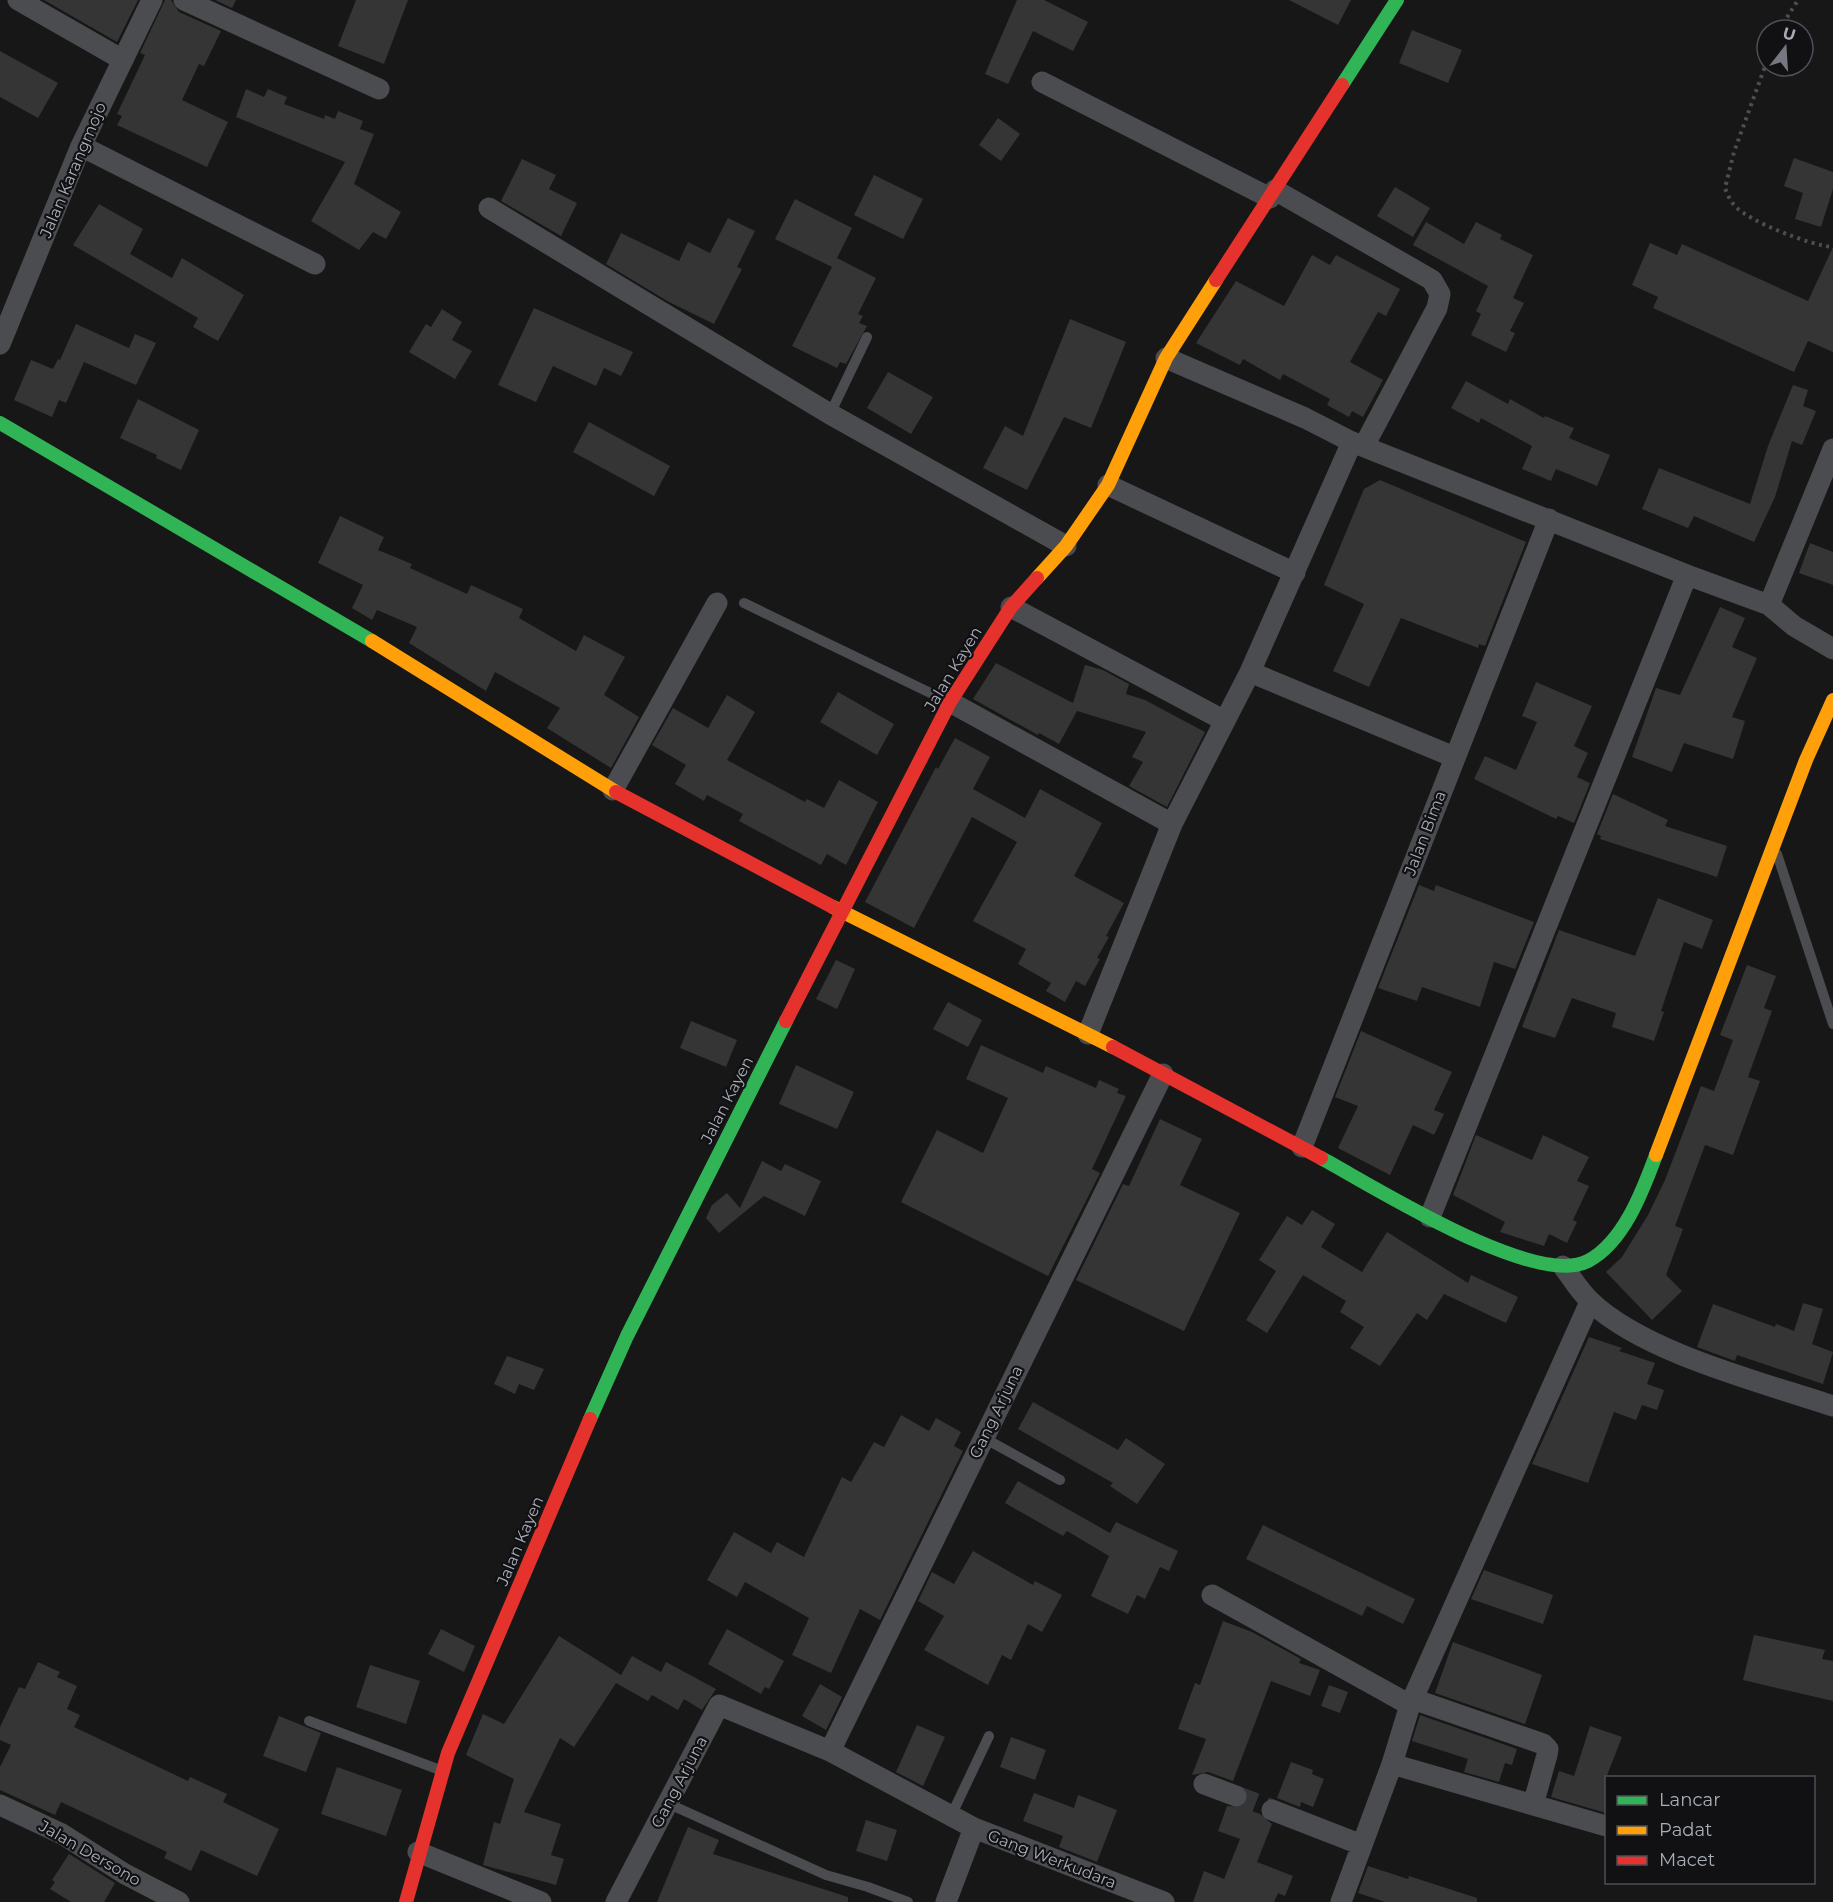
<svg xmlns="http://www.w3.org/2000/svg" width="1833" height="1902" viewBox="0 0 1833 1902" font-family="Montserrat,sans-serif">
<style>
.building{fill:#353536}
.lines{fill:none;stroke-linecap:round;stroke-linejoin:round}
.street-tunnel{stroke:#343537;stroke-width:21;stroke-dasharray:21 10;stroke-linecap:butt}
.path{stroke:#4d4e52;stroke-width:4;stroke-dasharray:3 4.5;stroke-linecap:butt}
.lane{stroke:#4b4c50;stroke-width:10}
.street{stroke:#4b4c50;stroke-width:21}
.fast{stroke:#30b455;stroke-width:14}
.slow{stroke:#ff9f0a;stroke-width:14}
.jam{stroke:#e5322d;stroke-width:14}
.labels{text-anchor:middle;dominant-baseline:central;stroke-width:4.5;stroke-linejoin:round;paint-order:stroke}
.street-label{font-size:16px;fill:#a8adb8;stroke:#111113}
</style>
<rect width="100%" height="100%" fill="#171717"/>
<!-- building -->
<path class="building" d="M44,0h94l-21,42z
M165,0h6l8,12 42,19 -17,35 -5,-2 -17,36 46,22 -21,45 -90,-42 5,-9 -5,-2 28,-59 -5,-2z
M215,0h21l-4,8z
M356,0h52l-24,64 -46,-18z
M1017,0h27l44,22 -15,29 -40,-20 -25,53 -23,-10z
M1289,0h62l-13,25z
M1412,30l50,20 -14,33 -49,-20z
M0,51l58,32 -20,35 -38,-21z
M246,89l18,8 4,-8 19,8 -3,7 40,15 1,-4 10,4 3,-8 25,10 -3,8 14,5 -20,50 47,28 -15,27 -13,-7 -14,18 -48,-29 34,-59 -109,-45z
M998,118l22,16 -19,27 -22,-16z
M1794,158l39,14v17l-12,38 -26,-8 8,-26 -19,-7z
M522,159l34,16 -7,14 28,14 -16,33 -60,-35z
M874,175l49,24 -20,40 -49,-24z
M1395,187l35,21 -17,29 -36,-21z
M795,199l57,29 -15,30 39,20 -18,36 5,2 -4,7 8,3 -21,38 -6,-2 -3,6 -45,-22 40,-79 -57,-28z
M99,204l44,25 -13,25 42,24 10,-20 62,37 -26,46 -25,-14 5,-9 -125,-73z
M728,218l27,13 -18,36 5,2 -28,55 -45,-22 -63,-38 15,-31 58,28 9,-19 22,11z
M1426,222l38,22 12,-22 26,13 -2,4 33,16 -20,43 11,5 -14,28 5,2 -9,19 -35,-17 10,-21 -5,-3 12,-25 -75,-41z
M1650,243l27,12 5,-11 126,57 25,-54v105l-25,-11 -14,31 -141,-64 5,-11 -26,-12z
M1312,255l18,10 6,-10 64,34 -14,27 -8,-4 -28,50 33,18 -20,37 -11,-6 -3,6 -22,-12 3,-6 -47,-25 -3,6 -37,-21 -3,6 -44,-22 40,-62 48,25z
M534,308l99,44 -12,24 -17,-8 -8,18 -43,-20 -17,36 -38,-17z
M442,309l20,13 -10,18 20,11 -17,28 -46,-27 17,-28 5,3z
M1070,319l56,23 -35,86 -27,-11 -37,73 -44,-22 22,-42 18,10z
M76,324l53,24 6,-14 21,9 -20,42 -52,-23 -18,41 -7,-3 -7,17 -38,-17 17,-40 22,9 5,-10 2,1z
M888,372l45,25 -22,37 -44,-26z
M1466,381l42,23 2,-5 34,19 1,-2 29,12 -5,10 41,17 -13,31 -41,-17 -5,12 -29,-12 10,-23 -51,-28 -2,5 -28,-15z
M1793,385l15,5 -5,16 13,5 -14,34 -10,-4 -17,56 -21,45 -60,-26 -6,12 -46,-19 17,-41 91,36 18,-58z
M138,399l61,31 -18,40 -25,-12 1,-3 -37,-17z
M589,422l81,44 -16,30 -81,-44z
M1380,480l146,62 -41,104 -6,-2 -1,4 -77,-30 -32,69 -36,-16 31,-67 -40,-19 40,-96z
M340,516l44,21 -6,13 34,14 -2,4 57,26 4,-9 52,24 -4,9 57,33 8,-16 41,22 -21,38 35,22 -28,51 -64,-40 13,-20 -65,-36 -9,19 -77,-48 8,-16 -40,-17 -5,10 -20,-12 11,-23 -45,-22z
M1810,543l23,9v33l-34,-12z
M1720,607l25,11 -13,29 25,11 -25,59 13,4 -12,38 -49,-16 -12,29 -40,-15 24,-69 24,7z
M996,663l77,40 12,-38 18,5 26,14 -3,10 19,6 60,32 -38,75 -38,-21 14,-24 -11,-5 14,-25 -69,-21 -18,33 -20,-11 -1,2 -65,-36z
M1536,682l56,24 -18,40 14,7 -11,24 13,6 -16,40 -16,-7 -2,3 -82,-40 11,-23 31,14 21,-48 -15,-6z
M838,692l56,32 -17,31 -57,-33z
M727,695l28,17 -28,48 78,42 2,-3 17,9 15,-28 39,22 -32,63 -19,-11 -6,11 -82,-44 4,-7 -36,-19 -3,6 -29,-17 11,-19 -34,-20 21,-37 35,20z
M955,738l35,19 -17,32 52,29 15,-29 62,34 -28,53 50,27 -18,33 3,1 -12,21 3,1 -15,27 -9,-5 -11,21 -19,-11 5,-8 -33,-19 8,-15 -53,-28 44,-79 -45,-25 -58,111 -49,-26 71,-135 2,2z
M1613,794l55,26 -3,6 62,20 -10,31 -117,-38 1,-3 -4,-2z
M1419,885l15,6 2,-6 98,37 -19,47 -21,-7 -14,45 -58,-20 -5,14 -39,-13z
M1658,898l55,22 -11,29 -18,-7 -23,69 3,1 -10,29 -42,-14 4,-14 -44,-15 -17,40 -33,-11 37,-97 76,26z
M836,960l19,9 -18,40 -21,-10z
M1747,965l29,11 -12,32 8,3 -24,66 12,4 -27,74 -28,-10 -30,81 8,3 -17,46 16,16 -30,29 -46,-48 16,-15 26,-42 17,-35 36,-94 13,5 19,-51 -13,-5z
M948,1002l34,18 -14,27 -35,-18z
M691,1021l46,19 -11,27 -46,-19z
M1361,1031l91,41 -18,38 10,4 -10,21 -21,-10 -23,50 -52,-27 20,-42 -23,-9z
M981,1045l62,28 3,-7 50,22 3,-8 20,9 -2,4 9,3 -34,73 8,4 -52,103 -147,-74 36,-72 46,23 25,-55 -42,-19z
M796,1065l58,27 -17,37 -58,-25z
M1160,1119l42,20 -22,46 60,28 -56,118 -108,-51 47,-96 6,2z
M1476,1135l56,25 11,-25 46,22 -12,24 12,5 -16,34 4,2 -10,21 -18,-9 -5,12 -44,-14 5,-10 -52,-27z
M762,1161l19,10 4,-7 36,17 -16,35 -41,-20 -45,37 -13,-15 6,-13 15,-12 13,15z
M1312,1210l23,14 -14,23 41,25 25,-40 81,51 3,-8 47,22 -12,26 -62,-29 -17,26 -10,-7 -37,53 -30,-18 14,-21 -24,-15 6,-11 -43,-26 -36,58 -21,-13 30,-49 -17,-11 28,-44 15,9z
M1803,1303l20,6 -11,35 21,8 -10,32 -86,-29 -2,6 -38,-14 16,-43 62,23 1,-3 18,7z
M1589,1337l33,11 -3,3 36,12 -8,21 17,6 -7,20 -15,-5 -6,15 -22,-8 -26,71 -56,-19z
M507,1356l37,13 -10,21 -15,-6 -4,10 -21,-10z
M1033,1402l85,48 8,-12 39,26 -28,40 -27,-18 3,-3 -95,-54z
M901,1415l28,16 7,-13 25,14 -7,14 9,5 -83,169 -20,-11 -29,64 -39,-18 17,-37 -64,-36 -8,15 -30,-17 27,-48 37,21 6,-11 27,15 38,-80 9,5 23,-40 10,5z
M1018,1481l92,52 6,-11 62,29 -9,20 -9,-4 -15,32 -8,-4 -9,19 -37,-18 18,-40 -42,-25 -4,5 -58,-33z
M1263,1525l152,74 -12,25 -36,-18 -5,10 -116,-57z
M973,1551l60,34 2,-4 27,14 -20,37 -14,-8 -17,36 -9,-5 -14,30 -64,-35 20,-34 -26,-15 14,-29 22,12z
M1484,1570l69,25 -10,29 -72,-25z
M1223,1621l29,11 49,27 -2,4 21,7 -10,26 -39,-15 -38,100 -25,-9 -16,3 14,-36 -28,-10 17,-46 5,2z
M441,1629l34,17 -11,26 -36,-18z
M727,1629l57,32 -15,28 -4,-2 -4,7 -53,-30z
M1754,1635l71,15 -3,9 11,2v40l-90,-21z
M559,1636l62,39 11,-19 29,16 5,-10 50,27 -14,21 -18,-11 -6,11 -26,-15 -4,6 -32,-18 4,-6 -46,70 -14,-9 -36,74 37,12 -10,31 13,4 -8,26 -73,-20 11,-43 6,2 14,-45 -48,-24 17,-41 21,10z
M1453,1642l89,33 -17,49 -90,-31z
M38,1662l22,10 -3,5 20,9 -10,23 13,6 -6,12 114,54 2,-4 37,17 -4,8 56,27 -22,47 -56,-26 -10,21 -27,-13 3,-6 -106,-50 -6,13 -55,-25v-23l11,-22 -11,-5v-13l19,-40 6,2z
M370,1665l50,16 -14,43 -50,-17z
M820,1684l22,13 -16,33 -24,-14z
M1329,1685l19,7 -8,21 -19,-7z
M1420,1715l97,34 -5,16 -7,-2 -6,19 -35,-10 4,-13 -56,-18z
M279,1716l42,17 -15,39 -43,-16z
M917,1725l28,12 -22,49 -27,-14z
M1590,1726l32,11 -16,41v35l-55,-16 8,-26 15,5z
M1011,1737l35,13 -11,30 -35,-13z
M1291,1762l22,8 -1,4 12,5 -11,28 -12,-5 -1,5 -23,-9z
M337,1767l65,23 -16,46 -65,-22z
M1034,1793l40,15 4,-13 39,15 -20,52 -38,-15 4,-11 -40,-15z
M1227,1806l14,1 19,7 12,10 -15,38 36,14 -8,20 -7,-3 -4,9h-81l11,-31 20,8 16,-40 -22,-8z
M866,1820l31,10 -10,31 -31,-10z
M688,1827l31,13 -6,14 135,43v5h-191z
M69,1854l46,29 -11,19h-33l-21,-13 5,-7 -3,-2z
M1368,1866l40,13 1,-3 68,22v4h-92l-27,-9z"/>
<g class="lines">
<!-- street-tunnel -->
<path class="street-tunnel" d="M1236,1796l36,14"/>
<!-- path -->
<path class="path" d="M1779,30l19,-30
M1767,61l-33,91 -9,36c2,6 5,12 9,17 13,16 78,41 99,42"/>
<!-- lane -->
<path class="lane" d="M830,414l37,-77
M744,603l203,98
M1777,854l56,170
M984,1438l76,42
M309,1721l131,49
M667,1803l159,72 42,12 40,15
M951,1816l38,-80"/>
<!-- street -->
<path class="street" d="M18,0l105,60
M184,0l195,89
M1042,82l228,116
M81,146l234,118
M1275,190l157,90 8,14 -3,14 -73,138
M489,208l341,206 236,132
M0,344l81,-198 71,-146
M1166,358l139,60 47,24 335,133 82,30 25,21 39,23
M1108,485l187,88
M1769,605l64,-156
M1011,607l214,114
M1250,672l204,85
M950,702l222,122
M613,790l104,-187
M1088,1034l84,-210 78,-152 102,-230
M1302,1147l247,-628
M1430,1217l257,-642
M1563,1266c8,11 17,26 28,36 54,51 170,80 242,104
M1212,1595l198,110
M1413,1699l130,45 5,5 -1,6 -14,50
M1392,1764l214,62
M1204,1784l32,12
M0,1805l62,29 63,40 54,28
M1272,1810l90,35
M974,1828l190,74
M418,1852l123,50
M616,1902l103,-197 111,46
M946,1902l28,-74 -144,-77 333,-677
M1341,1902l51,-138 18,-59 180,-403"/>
<!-- fast -->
<path class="fast" d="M1342,85l55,-85
M0,423l372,218
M1321,1158c52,28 214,131 267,103 36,-19 55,-71 68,-106
M590,1419l37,-83 159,-315"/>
<!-- slow -->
<path class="slow" d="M1037,578l29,-32 42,-61 58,-127 50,-78
M372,641l244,151
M833,907l280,140
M1656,1155l150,-395 27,-60"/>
<!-- jam -->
<path class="jam" d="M1216,280l126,-195
M616,792l217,115
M786,1021l164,-319 61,-95 26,-29
M1113,1047l208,111
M406,1902l42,-149 142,-334"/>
</g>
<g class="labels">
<!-- street labels -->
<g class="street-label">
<text transform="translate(73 170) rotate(-67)">Jalan Karangmojo</text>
<text transform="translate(953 669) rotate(-59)">Jalan Kayen</text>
<text transform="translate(1425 833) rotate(-69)">Jalan Bima</text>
<text transform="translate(727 1100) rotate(-63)">Jalan Kayen</text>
<text transform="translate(996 1412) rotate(-64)">Gang Arjuna</text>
<text transform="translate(520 1541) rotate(-67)">Jalan Kayen</text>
<text transform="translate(679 1782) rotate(-62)">Gang Arjuna</text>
<text transform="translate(90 1853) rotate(30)">Jalan Dersono</text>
<text transform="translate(1052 1859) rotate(21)">Gang Werkudara</text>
</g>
</g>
<!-- legend -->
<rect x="1605" y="1776" width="210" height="108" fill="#111113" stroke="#4d4f55" stroke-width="1.5"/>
<rect x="1617" y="1796" width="30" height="9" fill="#30b455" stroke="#4d4f55" stroke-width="1.5"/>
<text x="1659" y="1806" font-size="18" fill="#a8adb8">Lancar</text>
<rect x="1617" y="1826" width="30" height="9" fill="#ff9f0a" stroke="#4d4f55" stroke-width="1.5"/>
<text x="1659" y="1836" font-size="18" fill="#a8adb8">Padat</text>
<rect x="1617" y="1856" width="30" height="9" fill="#e5322d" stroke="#4d4f55" stroke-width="1.5"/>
<text x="1659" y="1866" font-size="18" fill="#a8adb8">Macet</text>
<!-- north arrow -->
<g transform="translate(1785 48) rotate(17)"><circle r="28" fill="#111113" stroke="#4d4f55" stroke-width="1.5"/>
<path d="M0-4.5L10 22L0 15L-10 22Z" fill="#757880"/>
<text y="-9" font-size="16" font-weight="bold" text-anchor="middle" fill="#a8adb8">U</text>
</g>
</svg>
